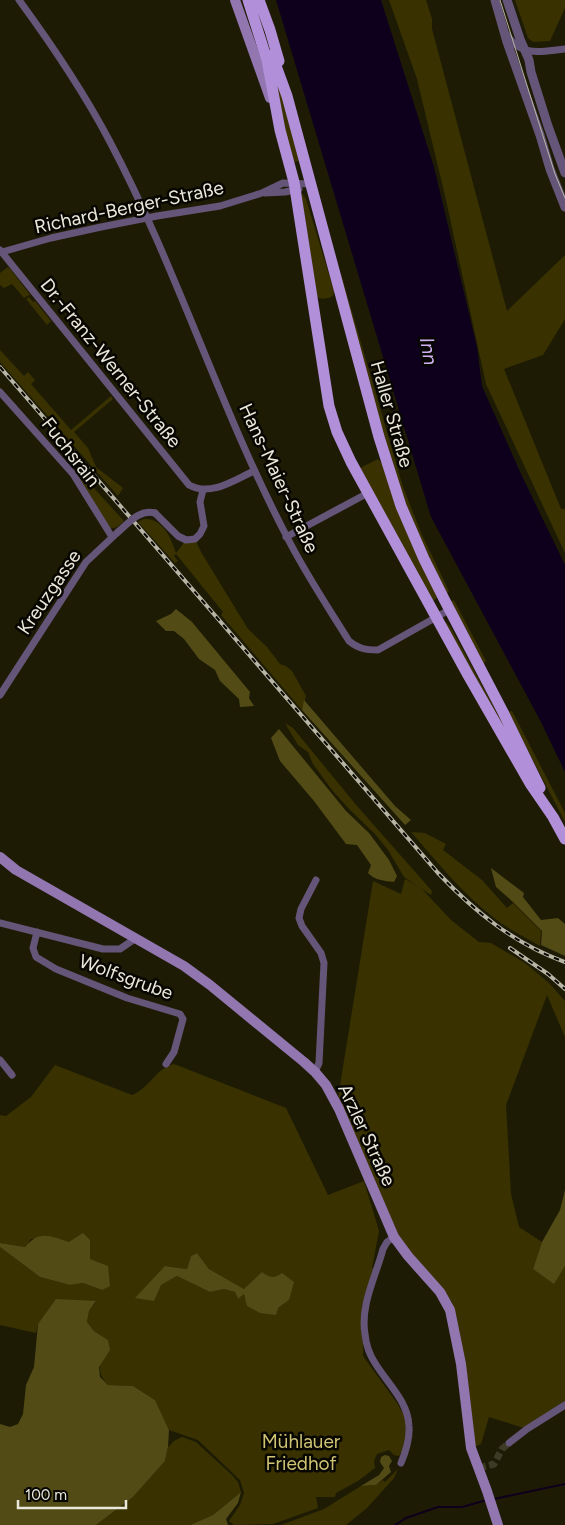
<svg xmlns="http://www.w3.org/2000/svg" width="565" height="1525" viewBox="0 0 565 1525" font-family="Figtree,sans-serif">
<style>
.green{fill:#393200;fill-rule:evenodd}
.forest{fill:#524b16}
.water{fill:#0e001d}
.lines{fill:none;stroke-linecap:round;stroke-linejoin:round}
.stream{stroke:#0e001d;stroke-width:2}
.minor-tunnel{stroke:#3d3a25;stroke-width:7;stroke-dasharray:7 3.5;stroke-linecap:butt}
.minor{stroke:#655578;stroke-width:7}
.tertiary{stroke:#655578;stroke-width:9}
.secondary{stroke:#9176af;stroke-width:10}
.primary{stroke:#b28fd9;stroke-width:11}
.tram{stroke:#b7b5a5;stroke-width:1}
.rail-casing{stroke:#b7b5a5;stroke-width:4}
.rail{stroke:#070601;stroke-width:2;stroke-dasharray:5.5;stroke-linecap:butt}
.minor-bridge{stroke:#655578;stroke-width:7}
.labels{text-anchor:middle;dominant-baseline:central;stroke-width:5;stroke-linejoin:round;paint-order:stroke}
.street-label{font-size:19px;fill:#eae8da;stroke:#070601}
.park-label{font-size:19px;fill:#cfc374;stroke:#070601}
.water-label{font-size:20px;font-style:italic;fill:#cfaff4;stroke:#070601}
</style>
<rect width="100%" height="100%" fill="#1e1b05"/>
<!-- green -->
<path class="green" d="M389,0h37l6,19v10l75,282 58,-56v64l-22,36 -39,14 57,140h4v44l-79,-169 -40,-184 -29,-121z
M515,0h50v8l-15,33 -17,1 -5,-4z
M261,31l14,38 25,92 -7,1z
M301,192l5,7 28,92 -1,5c-6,3 -11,4 -16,1z
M8,267l3,3 20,26 -2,-1 -5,3 -12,-14 -8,4 -4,-3v-12z
M341,274l62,213 19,48 27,56 -3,3c-16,-34 -33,-69 -46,-105 -23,-70 -41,-143 -60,-214z
M29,297l4,5 2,-1 16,20 -4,4 -21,-26z
M0,350l24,26 4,-4 7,8 -4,4 40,46 40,-34 2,3 -39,33 14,16 8,19 27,21 -5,8 -118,-134z
M378,459l7,8 36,94 16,37 -4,3 -75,-132z
M73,471l19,15 32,35c-5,5 -8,8 -15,7z
M144,519c19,-1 27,19 32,34l10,-13 9,-1 6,13 47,77 19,18 13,17 6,2 6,5 14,25 -4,14 -81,-95 2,-3 -47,-58 -2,2 4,5 -3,2 -37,-41z
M453,600l2,2 31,59 -3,3 -33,-62z
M446,622l5,6 85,157 -91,-162z
M512,711l53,102v9l-53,-102 -4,-8z
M285,723l8,5 64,78 75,85 -1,4 -27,-18 -16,-27 -13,-16 -25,-24 -18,-20 -19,-26 -5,-12 -10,-7z
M411,832l14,1 21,11 -3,6 39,30 25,28 6,-5 28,28 -1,15c-15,-9 -32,-17 -46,-28 -32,-25 -57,-56 -83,-86z
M405,879l16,9 30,32 33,26 -5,-4 12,1 34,20 24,20 16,18v36l-18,-42 -41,110 5,89 8,33 23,15 -9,27 21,14 11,-17v135l-41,27 -35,-11 -8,27 -6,3 -23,-145 -58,-65 -56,-139 35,-217 28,13z
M174,1064l112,44 42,87 36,-14 15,50 -7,37 6,1 -14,46 -1,41 34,47 8,14 2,15 -5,20 -3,4 -5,-1 -5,-5 -12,4 -3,7 1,7 -17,13 -22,12 -1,4h-19l2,11 -45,16 -39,1 -5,-4 11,-16 4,-12 -4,-13 -42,-40 -29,-10 -14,-30 -22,-14 -25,-1c-15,-16 -6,-27 0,-45l-14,-9 -7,-9 2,-11 7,-9 -58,22 -2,9 -36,-8v-78l40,30 30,8 13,-2 19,7 -12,-31 -21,-17 -17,-5 -21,2 -6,8 -25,-4v-128l6,1 25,-19 24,-32 77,30c19,-8 24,-27 42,-31zM197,1253l12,16 35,20 26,-12h6l13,23 -11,8 -34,-14 -6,5 -3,-7 -11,-3 -14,3 -33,-16 -41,22 30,-32 21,3 4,-13z
M182,1437l14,5 36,33 6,7 3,10 -28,23 -23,10h-94l37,-28 32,-36 3,-14 6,-6z
M398,1469l-4,9 -27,30 -21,17h-65l43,-16 37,-23 15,-1 7,-5 2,2z"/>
<!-- forest -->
<path class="forest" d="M176,609l16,13 58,70 -1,6 5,8 -14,1 -1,-8 -19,-18 -5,-11 -16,-11 -15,-20 -10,-8h-8l-10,-10 15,-7z
M304,700l91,106 16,14 -6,5 -103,-115z
M279,729l67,82 23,22 20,27 8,16 -3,6c-9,-1 -20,-2 -26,-9l3,-8 -14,-20 -11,-1 -32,-43 -34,-40 -9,-23z
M491,868l33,25 -1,4 18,23 17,-2 7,6v32l-24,-11 1,-14 -29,-29 -17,-15z
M565,1190v76l-11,18 -21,-15 9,-27 18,-32z
M83,1233l7,7v19l18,7 2,20 -8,4 -19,-7 -13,2 -30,-8 -40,-30v-4l25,4c14,-17 25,-11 44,-5z
M197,1253l12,16 35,20 18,-17c8,6 12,7 20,1l12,9 -5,18 -11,8 -2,7 -16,-2 -13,-7 -3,-12 -6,5 -3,-7 -11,-3 -14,3 -33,-16 -16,9 -7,16 -19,-3 30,-32 22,3 4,-13z
M56,1299l40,2 -7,10 -2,11 7,9 14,9 2,10 -11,17 1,10 8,8 25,1 22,14 14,30 -1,17 -3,14 -32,36 -37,28h-96v-101l10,3 8,-3 5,-10 3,-29 8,-18 4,-43z
M385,1455l4,1 3,5 -3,5 2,6 -15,13 -15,1 18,-11 5,-7 -4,-6 1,-5z
M241,1492l-3,11 -12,16 2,6h-38l23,-10z"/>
<!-- water -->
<path class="water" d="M276,0h105l53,167 43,180 5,39 39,88 44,91v207l-24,-50 -110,-205z"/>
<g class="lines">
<!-- stream -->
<path class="stream" d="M494,1499l71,-15
M395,1525l11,-7 32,-11h24l25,-7"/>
<!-- minor-tunnel -->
<path class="minor-tunnel" d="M479,1468l15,-4 8,-15 7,-6"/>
<!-- minor -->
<path class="minor" d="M19,0c33,45 64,91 90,140 68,128 111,269 178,397 18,36 41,70 62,104 10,8 17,9 29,9l71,-40
M507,35c15,23 35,16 58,14
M265,193l20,-1 14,-3
M0,250l189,235c22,12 45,-5 65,-14
M2,252l49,-14 50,-11 56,-11 63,-10 42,-13 21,-10 27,1
M0,392l73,82 39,63
M155,513l23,23 8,4 9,-1 5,-5 4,-8 -4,-24 3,-12
M286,537l82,-44
M0,695l86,-133 32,-30
M0,923l103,26h17l16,-11
M37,932l-4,16 3,9 20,12 71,29 53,16 3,5 -9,33 -8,12
M0,1060l12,15
M315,1072l4,-9 5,-100 -3,-10 -19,-27 -3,-8 2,-9 15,-29
M394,1237l-7,5 -4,7c-7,27 -23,56 -18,85 1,10 4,20 10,29 12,20 33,38 34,63 1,13 -3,25 -8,37
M509,1443l18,-14 38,-24"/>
<!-- tertiary -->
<path class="tertiary" d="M495,0l12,42 33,93 10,34 15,38
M507,0l13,39 9,21 2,12 17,54 17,47"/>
<!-- secondary -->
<path class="secondary" d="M235,0l35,98
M0,857l16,13 168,96 26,19 94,77 11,10 11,13 13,24 55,128 14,19 32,36 10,18 11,54 10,84 16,43 11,34"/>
<!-- primary -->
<path class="primary" d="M248,0l19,60 13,70 14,52 35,224 8,26 14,30 117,213 63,110 22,32 12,22
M259,0l11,30 9,31
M272,55l15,41 92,341 22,69 23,53 20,40 59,113 37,76"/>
<!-- tram -->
<path class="tram" d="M500,0l55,174 10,24"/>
<!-- rail casing -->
<g class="rail-casing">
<path id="rail" d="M0,367l438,506c36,38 76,71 127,89
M510,948l38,26 17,15"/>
</g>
<!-- rail -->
<use href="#rail" class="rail"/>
<!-- minor-bridge -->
<path class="minor-bridge" d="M118,532c11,-9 21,-23 37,-19"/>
</g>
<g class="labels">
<!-- street labels -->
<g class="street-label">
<text transform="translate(129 207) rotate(-12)">Richard-Berger-Straße</text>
<text transform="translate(111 363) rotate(51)">Dr.-Franz-Werner-Straße</text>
<text transform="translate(392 414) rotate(74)">Haller Straße</text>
<text transform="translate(71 452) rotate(52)">Fuchsrain</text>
<text transform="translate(279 478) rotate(65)">Hans-Maier-Straße</text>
<text transform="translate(49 592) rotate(-56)">Kreuzgasse</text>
<text transform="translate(126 977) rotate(20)">Wolfsgrube</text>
<text transform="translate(367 1135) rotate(65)">Arzler Straße</text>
</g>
<!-- park labels -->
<g class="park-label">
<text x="301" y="1441">Mühlauer<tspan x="301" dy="22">Friedhof</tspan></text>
</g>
<!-- water labels -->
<g class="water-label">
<text transform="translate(429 351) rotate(80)">Inn</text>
</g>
</g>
<!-- scale -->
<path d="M18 1500v8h108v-8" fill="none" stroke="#eae8da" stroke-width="2.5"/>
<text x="25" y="1500" font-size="15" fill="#eae8da" stroke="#070601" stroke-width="4" paint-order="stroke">100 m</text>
</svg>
